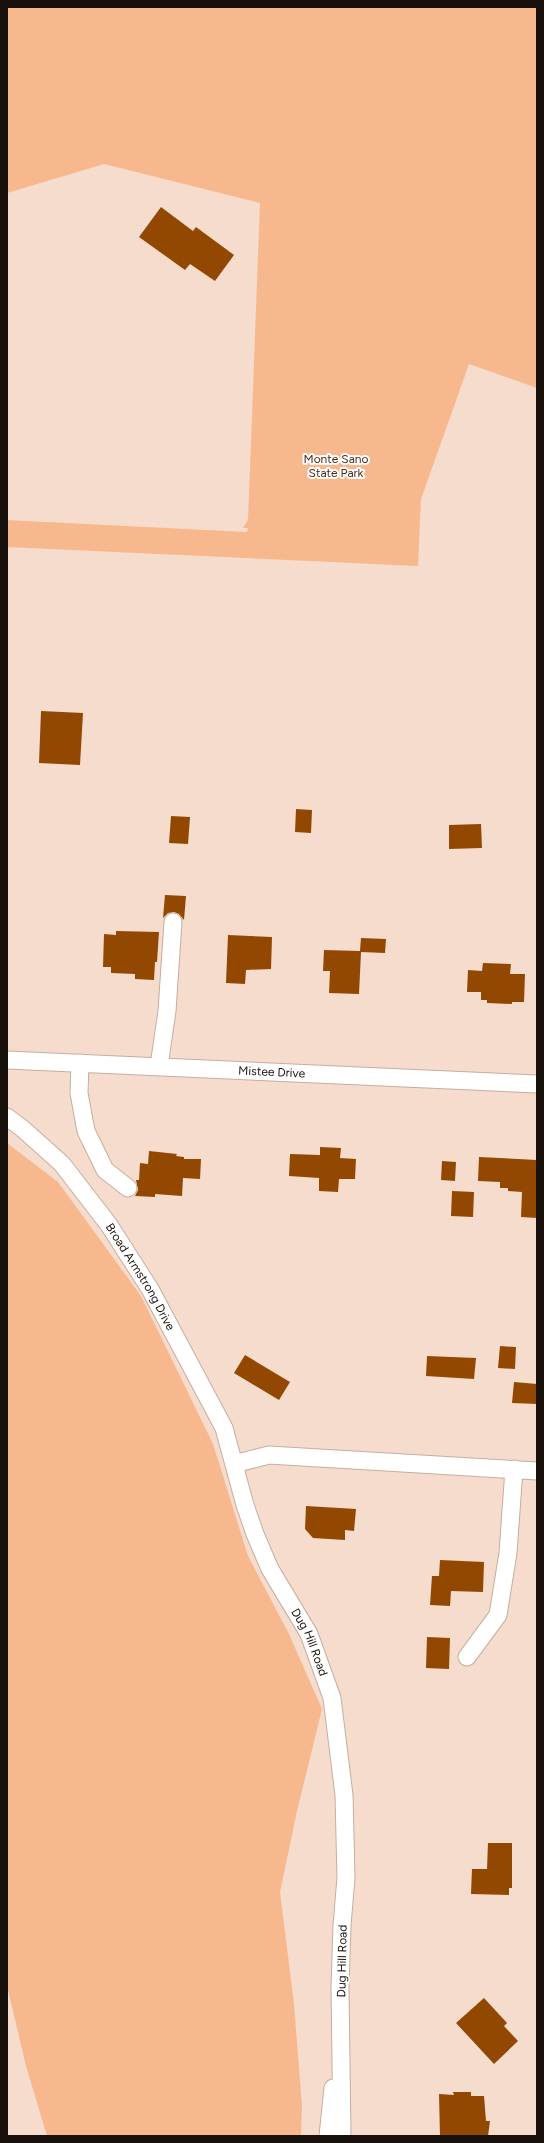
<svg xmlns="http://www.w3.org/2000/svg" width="544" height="2143" viewBox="0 0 544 2143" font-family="Figtree,sans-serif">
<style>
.green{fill:#f8b88d}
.building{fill:#924800}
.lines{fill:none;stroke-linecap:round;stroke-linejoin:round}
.minor-casing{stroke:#c6ae9f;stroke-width:19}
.minor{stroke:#fff;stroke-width:17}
.labels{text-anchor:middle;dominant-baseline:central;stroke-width:4;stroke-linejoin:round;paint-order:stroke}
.park-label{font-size:12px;fill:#4d2b14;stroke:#fff}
.street-label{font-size:12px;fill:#18100a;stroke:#fff}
</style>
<rect width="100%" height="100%" fill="#f5dccd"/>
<!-- green -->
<path class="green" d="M7,7h530v381l-68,-24 -48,135 -3,67 -411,-19v-27l240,12 1,-4h-5l5,-8 12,-317 -156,-39 -97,29z
M7,1143l51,39 83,114 72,148 35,112 41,78 33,75 -25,102 -17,81 14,112 8,102 -1,30h-254l-21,-70 -19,-80z"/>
<!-- building -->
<path class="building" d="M161,207l32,24 3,-4 38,28 -19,26 -25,-17 -5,6 -46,-33z
M41,711l42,2 -3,52 -41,-2z
M296,809l16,1 -1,23 -16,-1z
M171,816l19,1 -2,27 -19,-1z
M481,824l1,24 -33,1v-24z
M165,895l21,1 -2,24 -5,-6 -5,-2 -6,1 -5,5z
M116,931l43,1 -2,30h-2l-1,18 -19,-1v-5l-24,-1v-6h-8l1,-33 12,1z
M228,935l44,2 -1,32 -25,1 -1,14 -19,-1z
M361,938l25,1 -1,14 -24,-1 -2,42 -30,-1 1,-22h-7l1,-21 36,1z
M483,963l28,1 -1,10h15l-1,28h-12v2l-25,-1v-3h-6v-8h-14l1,-22 14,1z
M320,1147l21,1 -1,10 16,1 -1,20h-16l-1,13 -19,-1v-13l-30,-2 1,-22 30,1z
M149,1151l28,3 -1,2 8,1v2h17l-1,20 -17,-1 -1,18 -27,-2v3l-20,-1 3,-6 -2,-10h3l1,-17 8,1z
M479,1157l58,3v58l-16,-1 1,-25 -14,-1v-3h-8v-6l-22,-1z
M442,1161l14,1 -1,19 -14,-1z
M452,1191l22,1 -1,25 -22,-1z
M500,1346l16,1 -1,22 -17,-1z
M245,1355l45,27 -11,18 -45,-27z
M427,1356l49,2 -2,21 -48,-3z
M514,1382l23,2v20l-25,-1z
M306,1506l50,3 -2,22 -9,-1v10l-32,-2 -8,-9z
M440,1560l44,2 -1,30 -32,-1 -1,15 -20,-1 2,-29h7z
M427,1637l23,1 -1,31 -23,-1z
M488,1843h24v45h-3v7l-38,-1 1,-25h15z
M484,1998l23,25 -3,3 14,15 -24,23 -38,-41z
M453,2092h18v4h13l2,25h4l-2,15h-48l-1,-42 15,1z"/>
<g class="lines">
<!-- minor casing -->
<g class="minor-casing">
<g id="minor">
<path id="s1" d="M7,1060l530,24"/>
<path d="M80,1063l-1,30 7,38 19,39 23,18"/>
<path d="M159,1066l8,-55 6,-89"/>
<path id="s2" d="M7,1117l16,12 39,35 47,61 41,64 74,139 21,77 10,29 15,35 39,65 23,64 12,97 2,83 -4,47 -2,62 2,149"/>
<path d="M234,1464l35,-9 268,16"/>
<path d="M467,1657l31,-42 10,-62 6,-84"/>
<path d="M328,2136l5,-48"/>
</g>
</g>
<!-- minor -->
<use href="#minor" class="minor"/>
</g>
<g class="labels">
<!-- park labels -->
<g class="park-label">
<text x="336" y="459">Monte Sano<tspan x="336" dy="14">State Park</tspan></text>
</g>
<!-- street labels -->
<g class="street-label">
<text stroke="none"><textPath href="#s1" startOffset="265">Mistee Drive</textPath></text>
<text stroke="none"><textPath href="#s2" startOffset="210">Broad Armstrong Drive</textPath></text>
<text stroke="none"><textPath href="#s2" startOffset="615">Dug Hill Road</textPath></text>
<text transform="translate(342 1961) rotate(-89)">Dug Hill Road</text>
</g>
</g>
<!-- border -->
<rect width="544" height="2143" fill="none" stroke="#18100a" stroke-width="16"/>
</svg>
